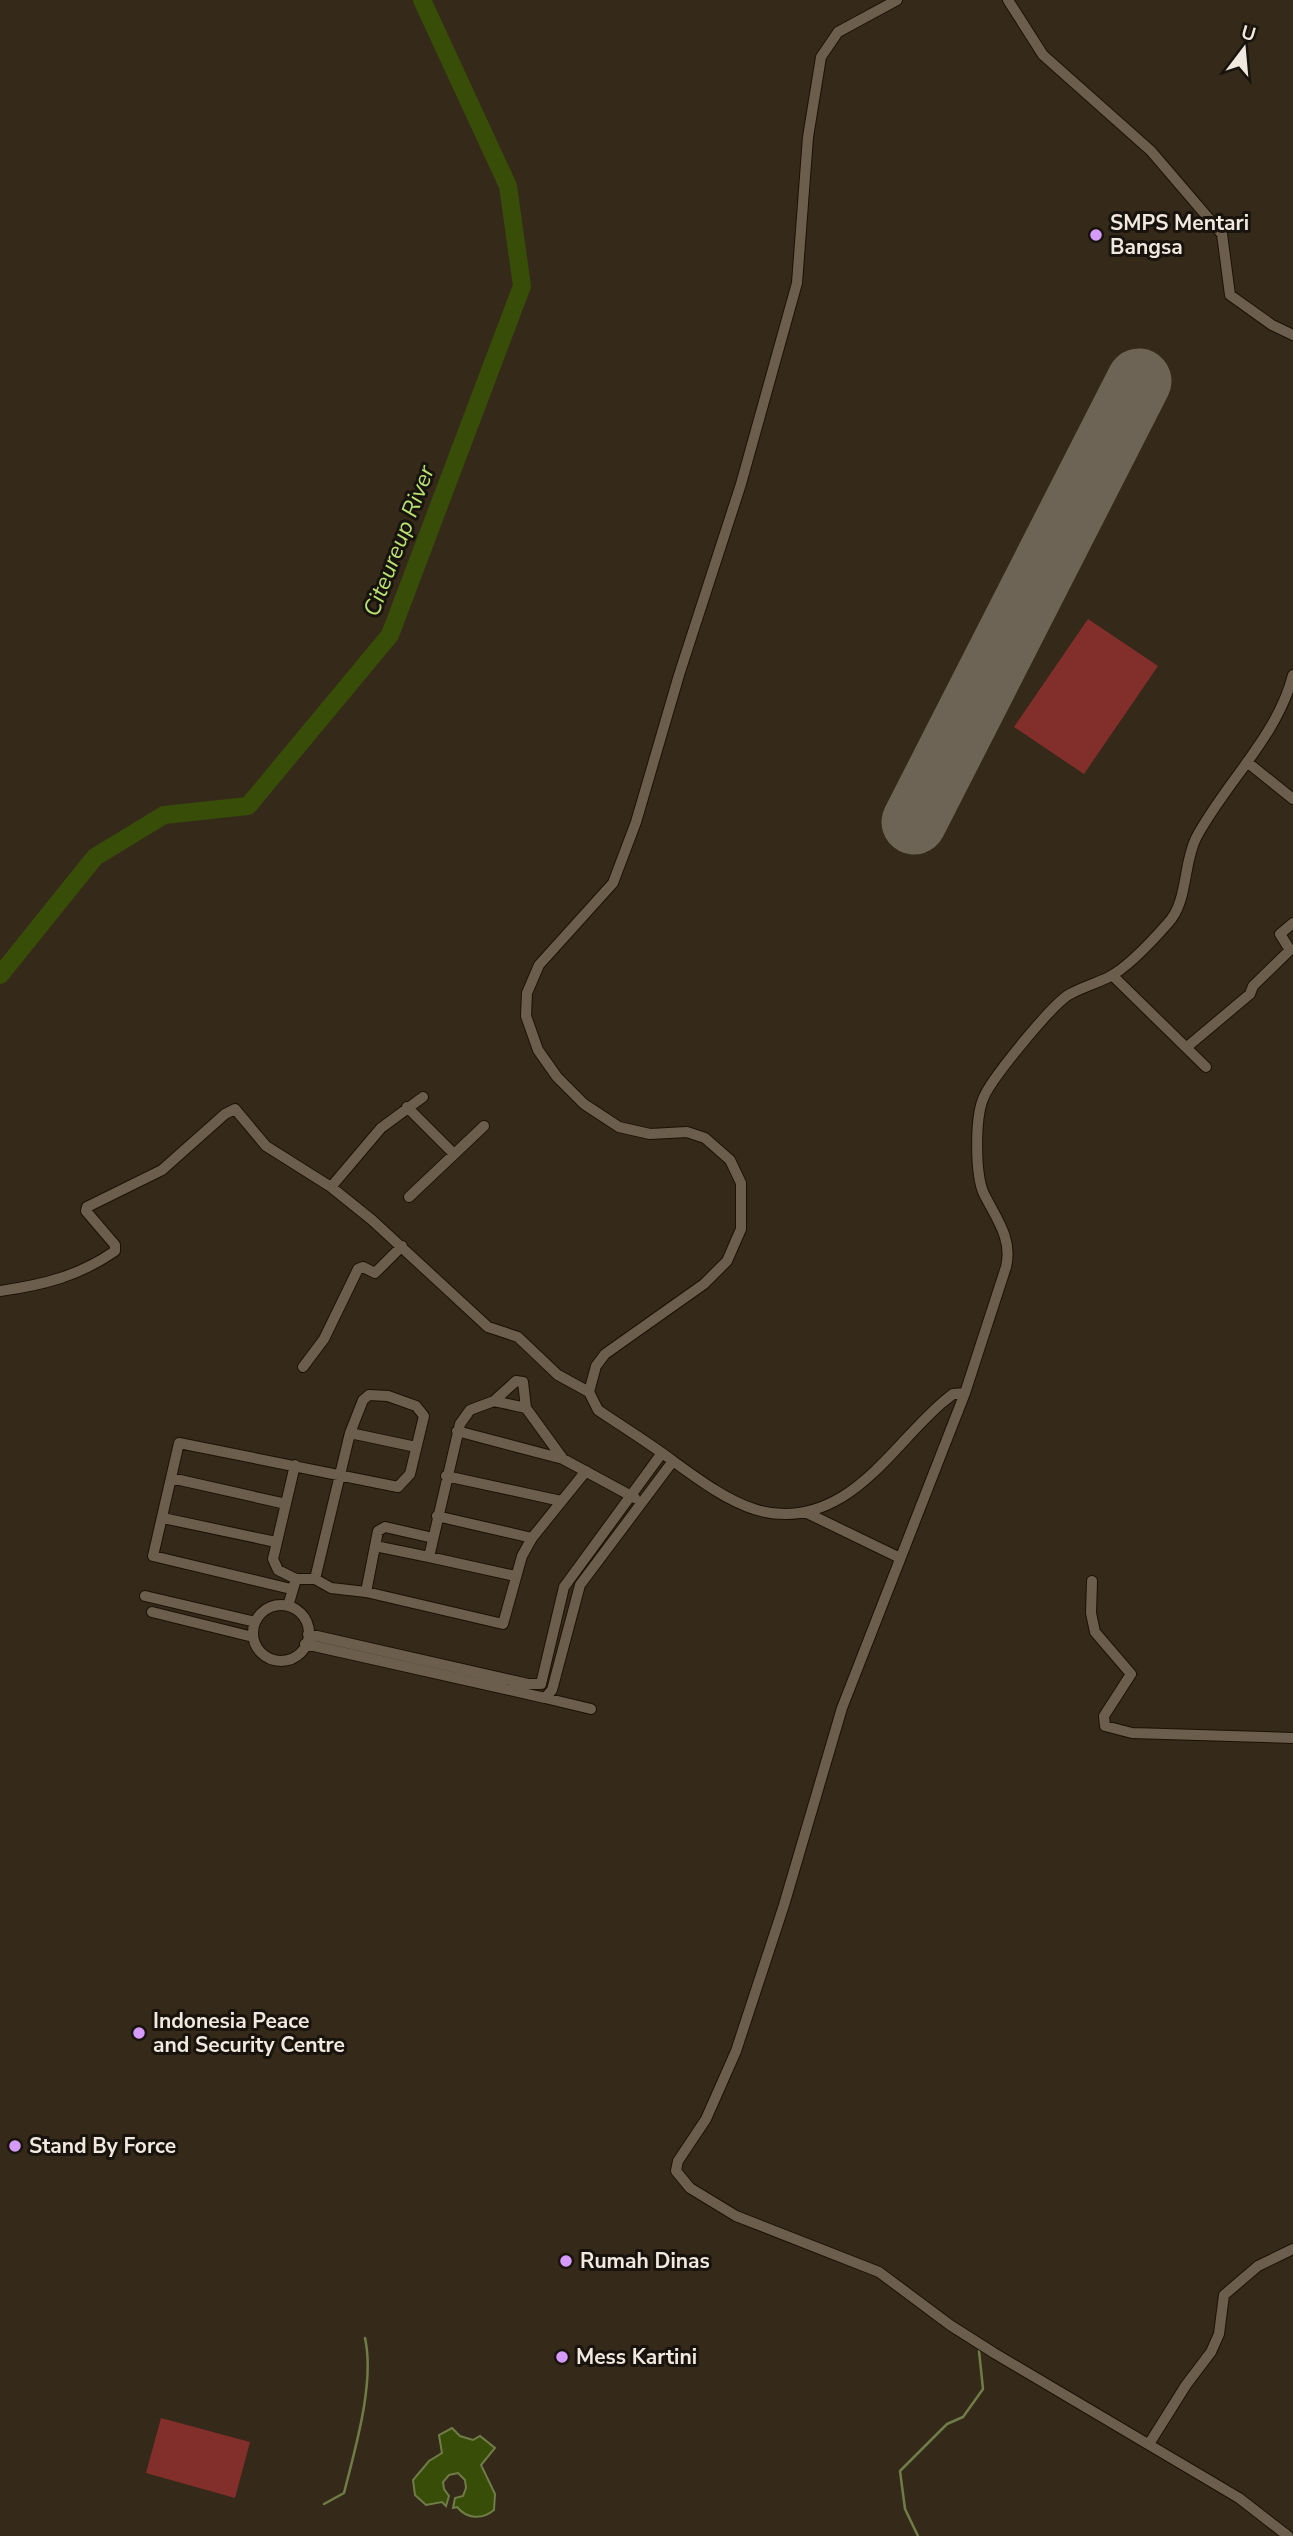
<svg xmlns="http://www.w3.org/2000/svg" width="1293" height="2536" viewBox="0 0 1293 2536" font-family="'Nunito Sans',sans-serif">
<style>
.green{fill:#822f2b}
.water{fill:#384d08;stroke:#707c48;stroke-width:2}
.lines{fill:none;stroke-linecap:round;stroke-linejoin:round}
.stream{stroke:#707c48;stroke-width:2.5}
.river{stroke:#384d08;stroke-width:18}
.runway{stroke:#6e6455;stroke-width:65}
.minor-casing{stroke:#1c1203;stroke-width:12}
.minor{stroke:#6b5e4c;stroke-width:10}
.poi-dot{fill:#d59bfa;stroke:#18130c;stroke-width:2.5}
.labels{text-anchor:middle;dominant-baseline:central;stroke-width:6;stroke-linejoin:round;paint-order:stroke}
.poi-label{font-size:21px;font-weight:bold;fill:#f1e9df;stroke:#18130c;text-anchor:start}
.water-label{font-size:23px;font-style:italic;fill:#b9e273;stroke:#18130c}
</style>
<rect width="100%" height="100%" fill="#352919"/>
<!-- green -->
<path class="green" d="M1088,619l70,47 -74,108 -70,-47z
M161,2418l89,24 -15,56 -89,-25z"/>
<!-- water -->
<path class="water" d="M452,2428l8,8 13,4 7,-4 15,12 -14,17 14,29 -1,16c-12,10 -27,9 -37,-3l-4,1 2,-10 8,-2 3,-8 -1,-8 -7,-7 -9,2 -6,7 1,7 5,7 -3,10 -4,-4 -16,3 -11,-10 -2,-15 16,-19 13,-8 -3,-18z"/>
<g class="lines">
<!-- stream -->
<path class="stream" d="M324,2504l20,-11c11,-44 31,-110 21,-155
M918,2536l-13,-27 -5,-38 47,-47 16,-7 20,-28 -4,-38"/>
<!-- river -->
<path class="river" d="M0,975l95,-118 69,-42 84,-9 142,-171 132,-349 -14,-100 -86,-186"/>
<!-- runway -->
<path class="runway" d="M914,822l225,-441"/>
<!-- minor casing -->
<g class="minor-casing">
<path id="minor" d="M897,0l-59,32 -17,25 -13,80 -11,146 -56,201 -62,191 -43,147 -23,61 -74,82 -12,28 -1,23 12,34 19,27 27,27 35,23 31,7 37,-2 18,6 25,22 11,23v46l-14,32 -23,23 -99,70 -9,12 -7,26 9,18c25,17 51,33 75,51 54,39 102,76 169,36 39,-24 67,-66 101,-95l10,-8 12,-1
M1008,0l35,55 108,96 71,83 8,61 42,30 21,10
M1247,762l46,37
M1112,975l94,92
M1187,1047l63,-53 3,-8 37,-36 -10,-16 13,-11
M407,1107l46,46
M331,1187l50,-59 42,-31
M409,1197l75,-71
M0,1291c43,-6 79,-15 115,-40v-6l-29,-34 1,-4 75,-37 63,-56 10,-5 31,37 65,41 41,33 116,107 30,10 40,38 31,17
M303,1367l21,-28 34,-70 5,-2 12,6 27,-27
M494,1401l32,7
M457,1431l106,28
M350,1433l66,14
M295,1465l-22,94 5,11 18,9
M446,1476l115,25
M171,1478l115,26
M805,1512l95,46
M437,1516l95,22
M163,1518l113,24
M375,1546l3,-15 7,-4 48,11
M429,1557l86,19
M1092,1581l-1,32 4,19 36,42 -27,42 1,10 27,7 161,5
M291,1589l-138,-33 26,-113 219,44 12,-13 14,-58 -8,-10 -28,-10 -19,-1 -6,5 -13,33 -35,146
M366,1592l9,-46 54,11 31,-133 10,-14 24,-9 22,-20 7,1 3,26 37,51 72,39
M145,1596l110,26
M253 1633a28 28 0 1 1 56 0a28 28 0 1 1-56 0Z
M288,1606l8,-27h19l16,9 35,4 137,32 19,-68 10,-18 54,-67
M152,1612l101,25
M308,1634l220,50h13l23,-97 98,-134
M305,1644l240,54 7,-8 28,-105 93,-124
M545,1698l46,11
M1149,2444l37,-59 25,-33 8,-18 5,-39 34,-29 35,-17
M1288,2536l-49,-38 -245,-145 -44,-28 -71,-53 -143,-56 -46,-28 -14,-17 2,-10 28,-42 30,-68 48,-146 58,-197 123,-315 41,-126c7,-28 -10,-49 -22,-73 -9,-19 -9,-75 -1,-95 7,-19 70,-96 87,-105 13,-7 27,-11 39,-17 19,-10 45,-38 59,-54 20,-21 15,-59 28,-85 29,-55 81,-101 97,-163"/>
</g>
<!-- minor -->
<use href="#minor" class="minor"/>
</g>
<!-- markers -->
<g class="poi-dot">
<circle cx="1096" cy="235" r="7"/>
<circle cx="139" cy="2033" r="7"/>
<circle cx="15" cy="2146" r="7"/>
<circle cx="566" cy="2261" r="7"/>
<circle cx="562" cy="2357" r="7"/>
</g>
<g class="labels">
<!-- poi labels -->
<g class="poi-label">
<text x="1110" y="223">SMPS Mentari<tspan x="1110" dy="24">Bangsa</tspan></text>
<text x="153" y="2021">Indonesia Peace<tspan x="153" dy="24">and Security Centre</tspan></text>
<text x="29" y="2146">Stand By Force</text>
<text x="580" y="2261">Rumah Dinas</text>
<text x="576" y="2357">Mess Kartini</text>
</g>
<!-- water labels -->
<g class="water-label">
<text transform="translate(399 541) rotate(-69)">Citeureup River</text>
</g>
</g>
<!-- north arrow -->
<g transform="translate(1244 49) rotate(16)" stroke="#18130c" stroke-width="5" paint-order="stroke">
<path d="M0-5L12 26L0 18L-12 26Z" fill="#f1e9df"/>
<text y="-10" font-size="19" font-weight="bold" text-anchor="middle" fill="#f1e9df">U</text>
</g>
</svg>
